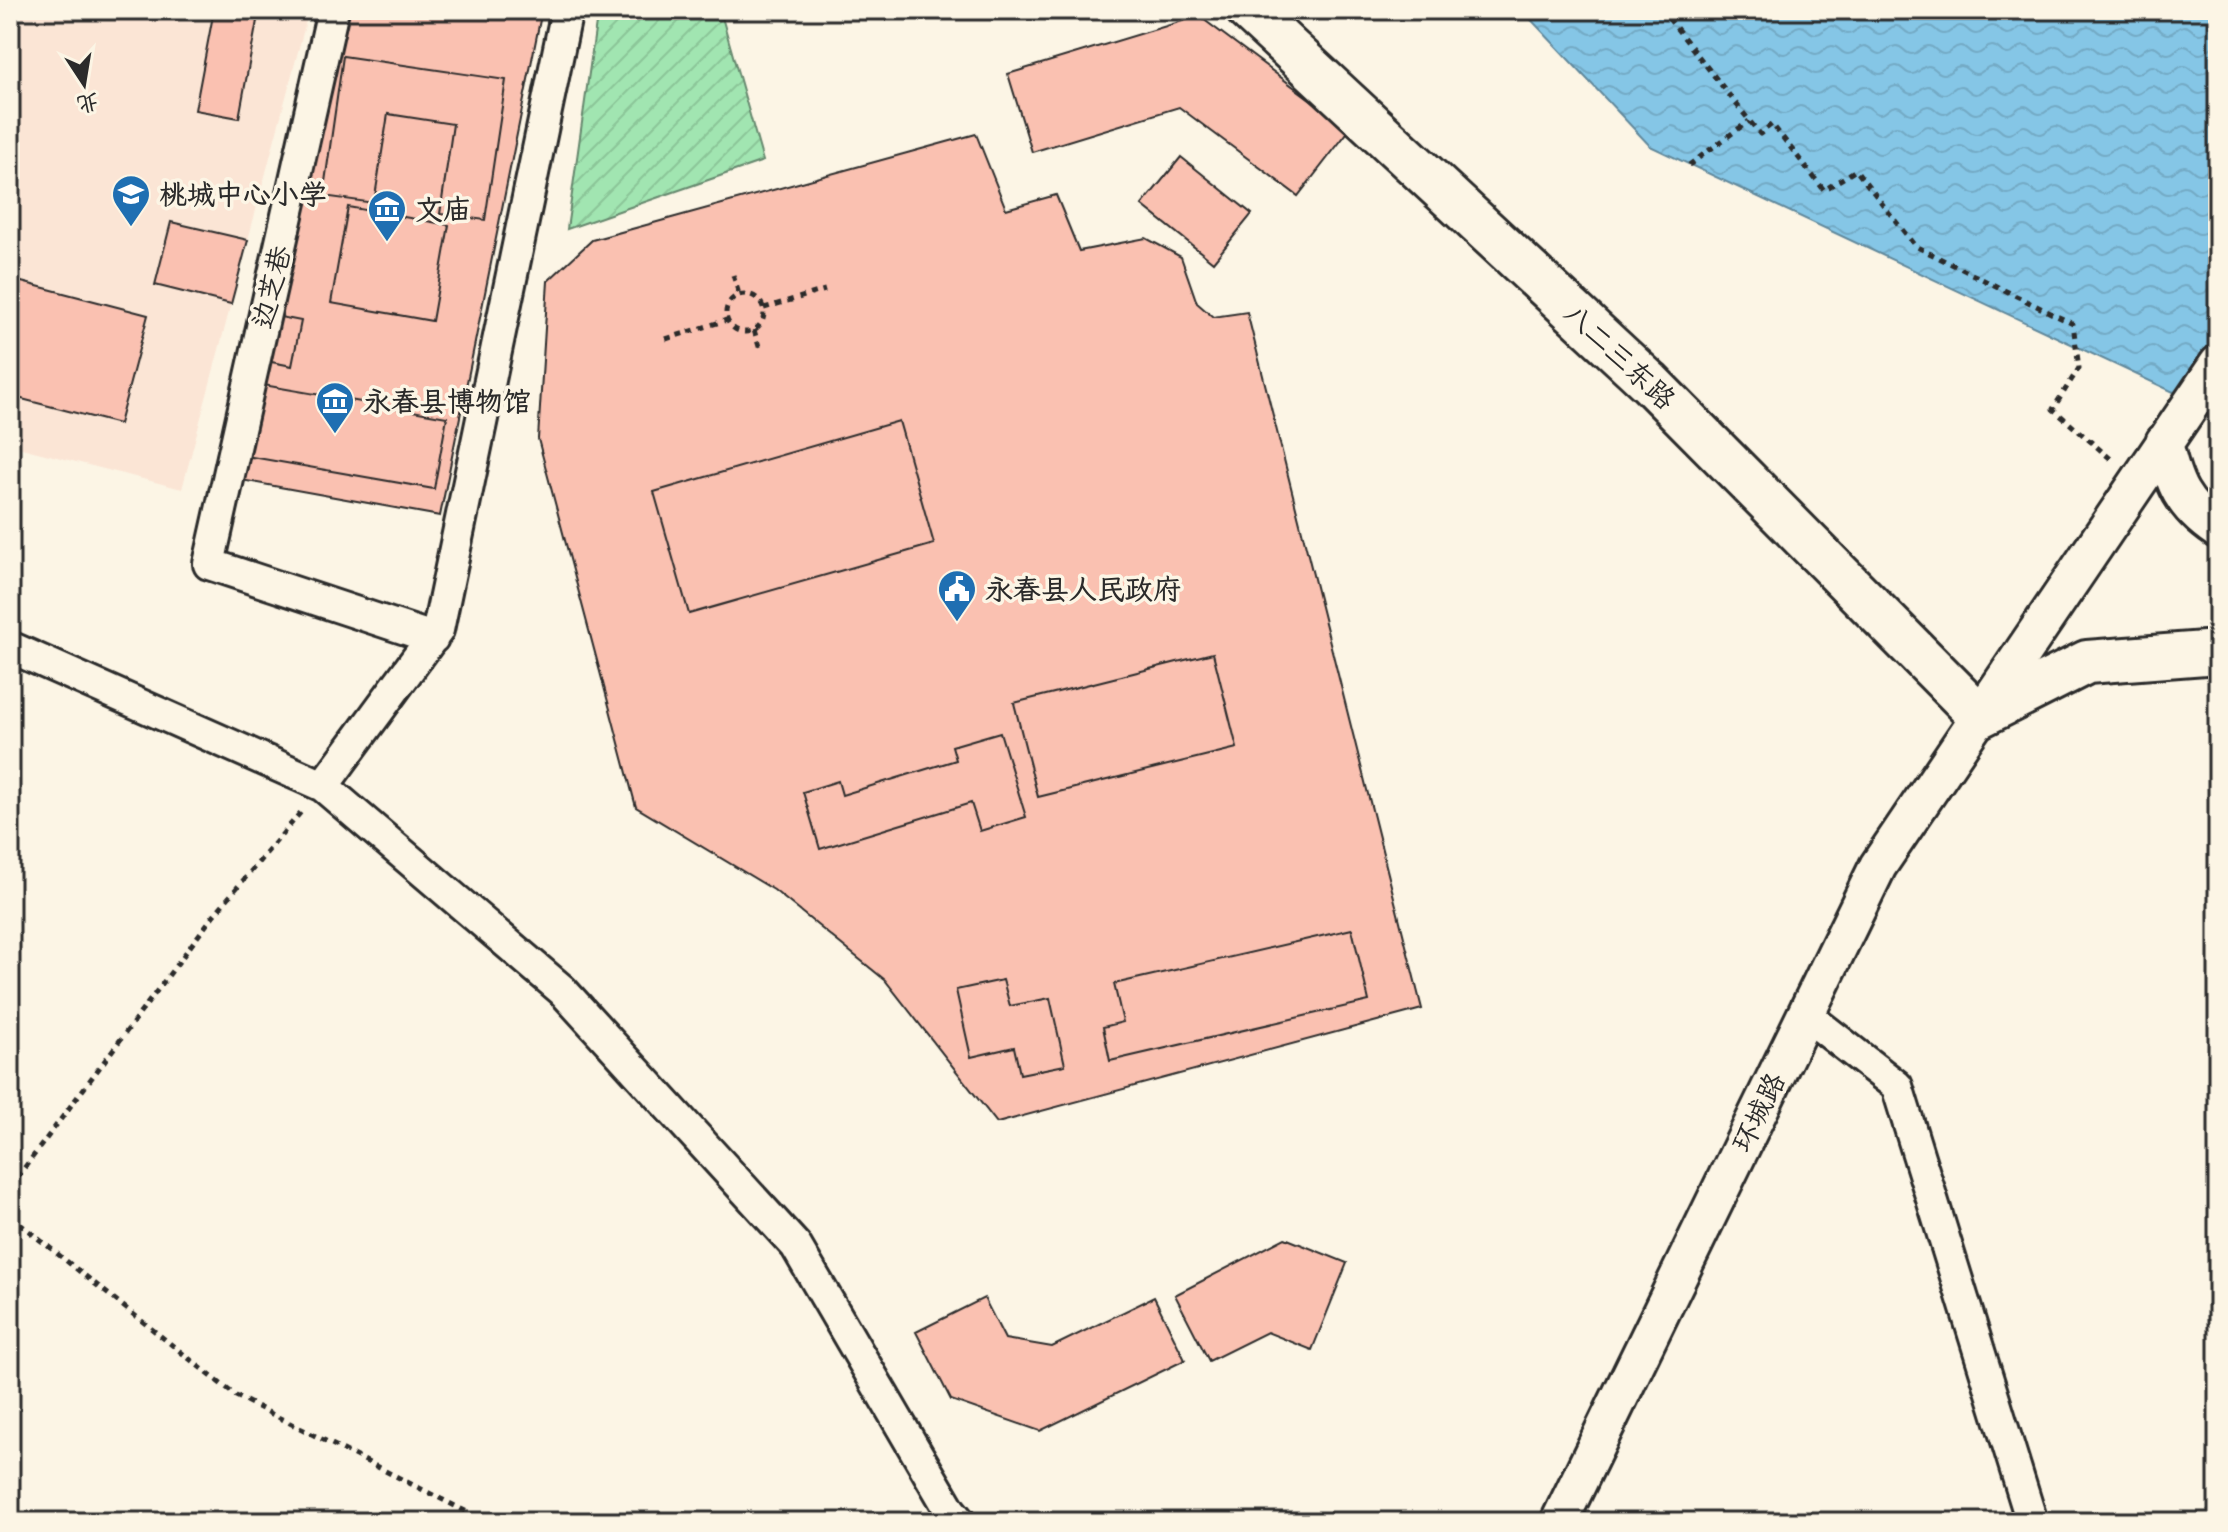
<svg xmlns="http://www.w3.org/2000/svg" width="2228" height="1532" viewBox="0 0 2228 1532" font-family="Itim,'LXGW WenKai TC',sans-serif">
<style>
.built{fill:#fbe5d5}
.garden{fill:url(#garden-furrows);stroke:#66886e;stroke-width:2}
.water{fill:url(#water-waves);stroke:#61889b;stroke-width:2}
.building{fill:#fac1b1;stroke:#2b2b2b;stroke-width:2}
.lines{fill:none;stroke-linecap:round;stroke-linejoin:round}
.minor-casing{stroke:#2b2b2b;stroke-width:36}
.tertiary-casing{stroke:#2b2b2b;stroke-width:42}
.secondary-casing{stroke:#2b2b2b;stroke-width:48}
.path{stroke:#2b2b2b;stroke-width:5;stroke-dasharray:6 6;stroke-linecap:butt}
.minor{stroke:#fcf5e5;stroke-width:30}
.tertiary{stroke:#fcf5e5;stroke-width:36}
.secondary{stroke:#fcf5e5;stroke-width:42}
.labels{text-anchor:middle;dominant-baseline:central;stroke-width:7;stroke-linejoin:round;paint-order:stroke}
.poi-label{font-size:28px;font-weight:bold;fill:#2b2b2b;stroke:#fcf5e5;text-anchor:start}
.street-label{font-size:28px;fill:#2b2b2b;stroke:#fcf5e5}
</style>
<defs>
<pattern id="garden-furrows" width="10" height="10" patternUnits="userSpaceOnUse" patternTransform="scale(2)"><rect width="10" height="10" fill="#a1e5b1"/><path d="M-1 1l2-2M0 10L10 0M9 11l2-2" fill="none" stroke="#8bc598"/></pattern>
<pattern id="water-waves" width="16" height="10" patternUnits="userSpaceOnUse" patternTransform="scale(2)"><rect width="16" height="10" fill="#85c6e6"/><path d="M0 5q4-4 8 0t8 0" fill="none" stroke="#73aac5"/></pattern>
</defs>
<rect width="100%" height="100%" fill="#fcf5e5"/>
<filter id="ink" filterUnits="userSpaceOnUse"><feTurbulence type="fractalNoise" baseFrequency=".0125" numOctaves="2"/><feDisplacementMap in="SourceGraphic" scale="16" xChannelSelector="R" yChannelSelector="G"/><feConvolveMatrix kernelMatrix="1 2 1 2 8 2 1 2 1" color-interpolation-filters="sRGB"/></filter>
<g filter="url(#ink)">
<!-- built -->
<path class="built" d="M10,10h299l-127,479 -172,-44z"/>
<!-- garden -->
<path class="garden" d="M609,10h111l43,151 -196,68 29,-206z"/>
<!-- water -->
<path class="water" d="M1522,10h696v403l-568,-267z"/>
<!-- building -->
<path class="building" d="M214,10h45l-20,108 -44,-8z
M338,10h204l-102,506 -221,-40z
M1199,16l151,113 -52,67 -119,-89 -147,45 -24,-78z
M343,56l163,24 -21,140 -45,-6 13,-90 -65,-10 -14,89 -51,-7z
M976,134l30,75 50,-14 23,56 67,-13 35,19 16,46 16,14 34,-5 175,697 -425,114 -112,-143 -111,-90 -138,-83 -98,-368 10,-158 44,-41z
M1181,157l71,57 -39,48 -71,-57z
M348,207l101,18 -17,96 -101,-18z
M171,222l77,18 -17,64 -76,-19z
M10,279l138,36 -29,109 -109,-28z
M265,314l36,7 -9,45 -36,-7z
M235,380l212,37 -13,72 -211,-37z
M899,421l35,123 -245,70 -35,-122z
M1213,653l24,95 -199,49 -24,-94z
M1000,732l26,85 -46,14 -9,-28 -151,46 -17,-57 35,-11 4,14 114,-35 -4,-14z
M1352,929l17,72 -259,60 -7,-34 20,-5 -9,-38z
M1003,980l7,26 40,-8 15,67 -45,9 -6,-27 -43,10 -15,-67z
M1285,1238l62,25 -35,87 -45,-18 -58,29 -34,-66z
M1154,1297l31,63 -145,71 -89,-31 -35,-68 68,-34 21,41 47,8z"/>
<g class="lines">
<!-- minor casing -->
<g class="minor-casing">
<path id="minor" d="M333,10l-124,554 224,74
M10,647l313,139 239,204 234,256 154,264 10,12
M323,786l115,-156 129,-620
M1806,1015l91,71 135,436"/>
</g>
<!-- tertiary casing -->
<g class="tertiary-casing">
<path id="tertiary" d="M2164,442c9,41 18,64 54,88
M1559,1522l319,-656 340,-502"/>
</g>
<!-- secondary casing -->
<g class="secondary-casing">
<path id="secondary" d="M1248,10l401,372 331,334 107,-54 131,-10"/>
</g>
<!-- path -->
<path class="path" d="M1647,10l19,5 94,119 12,-10 52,66 32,-20 59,76 158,78 6,44 -26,41 59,51
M1689,165l60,-44
M733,275l6,19
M726 313a19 19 0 1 1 38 0a19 19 0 1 1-38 0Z
M764,308l61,-18
M754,330l7,23
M666,339l61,-19
M10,1187l203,-271 88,-104
M10,1216l226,180 251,126"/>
<!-- minor -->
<use href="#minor" class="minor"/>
<!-- tertiary -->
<use href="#tertiary" class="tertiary"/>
<!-- secondary -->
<use href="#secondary" class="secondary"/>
</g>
</g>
<!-- icons -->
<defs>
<g id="school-pin" transform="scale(2)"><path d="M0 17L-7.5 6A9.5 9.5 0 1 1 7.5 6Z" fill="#1f6fb2" stroke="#fcf5e5"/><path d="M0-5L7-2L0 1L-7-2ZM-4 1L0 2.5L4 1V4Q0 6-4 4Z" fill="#fff"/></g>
<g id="museum-pin" transform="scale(2)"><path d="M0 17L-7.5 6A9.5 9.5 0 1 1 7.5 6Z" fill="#1f6fb2" stroke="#fcf5e5"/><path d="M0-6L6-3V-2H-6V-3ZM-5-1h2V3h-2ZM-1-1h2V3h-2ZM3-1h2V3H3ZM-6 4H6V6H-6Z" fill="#fff"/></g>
<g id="civic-pin" transform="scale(2)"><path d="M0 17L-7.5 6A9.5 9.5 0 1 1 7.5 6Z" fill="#1f6fb2" stroke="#fcf5e5"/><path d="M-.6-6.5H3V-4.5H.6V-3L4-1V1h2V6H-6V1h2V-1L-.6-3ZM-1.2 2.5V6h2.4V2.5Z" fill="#fff"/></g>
</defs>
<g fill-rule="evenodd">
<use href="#school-pin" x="131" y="194"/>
<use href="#museum-pin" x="387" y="209"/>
<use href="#museum-pin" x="335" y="401"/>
<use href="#civic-pin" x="957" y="589"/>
</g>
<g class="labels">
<!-- poi labels -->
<g class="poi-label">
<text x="159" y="194">桃城中心小学</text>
<text x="415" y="209">文庙</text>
<text x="363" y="401">永春县博物馆</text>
<text x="985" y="589">永春县人民政府</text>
</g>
<!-- street labels -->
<g class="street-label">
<text transform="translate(271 287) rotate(-77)">边芝巷</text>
<text transform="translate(1620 356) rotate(43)">八二三东路</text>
<text transform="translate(1758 1112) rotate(-64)">环城路</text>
</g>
</g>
<!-- margin -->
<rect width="2228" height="1532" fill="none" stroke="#fcf5e5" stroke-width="40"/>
<rect x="20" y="20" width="2188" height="1492" fill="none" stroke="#2b2b2b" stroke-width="3" filter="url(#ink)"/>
<!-- north arrow -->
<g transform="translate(84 84) rotate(168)" stroke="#fcf5e5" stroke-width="6" paint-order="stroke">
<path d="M0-6L14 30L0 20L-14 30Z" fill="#2b2b2b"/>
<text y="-12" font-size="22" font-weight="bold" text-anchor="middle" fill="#2b2b2b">北</text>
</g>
</svg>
